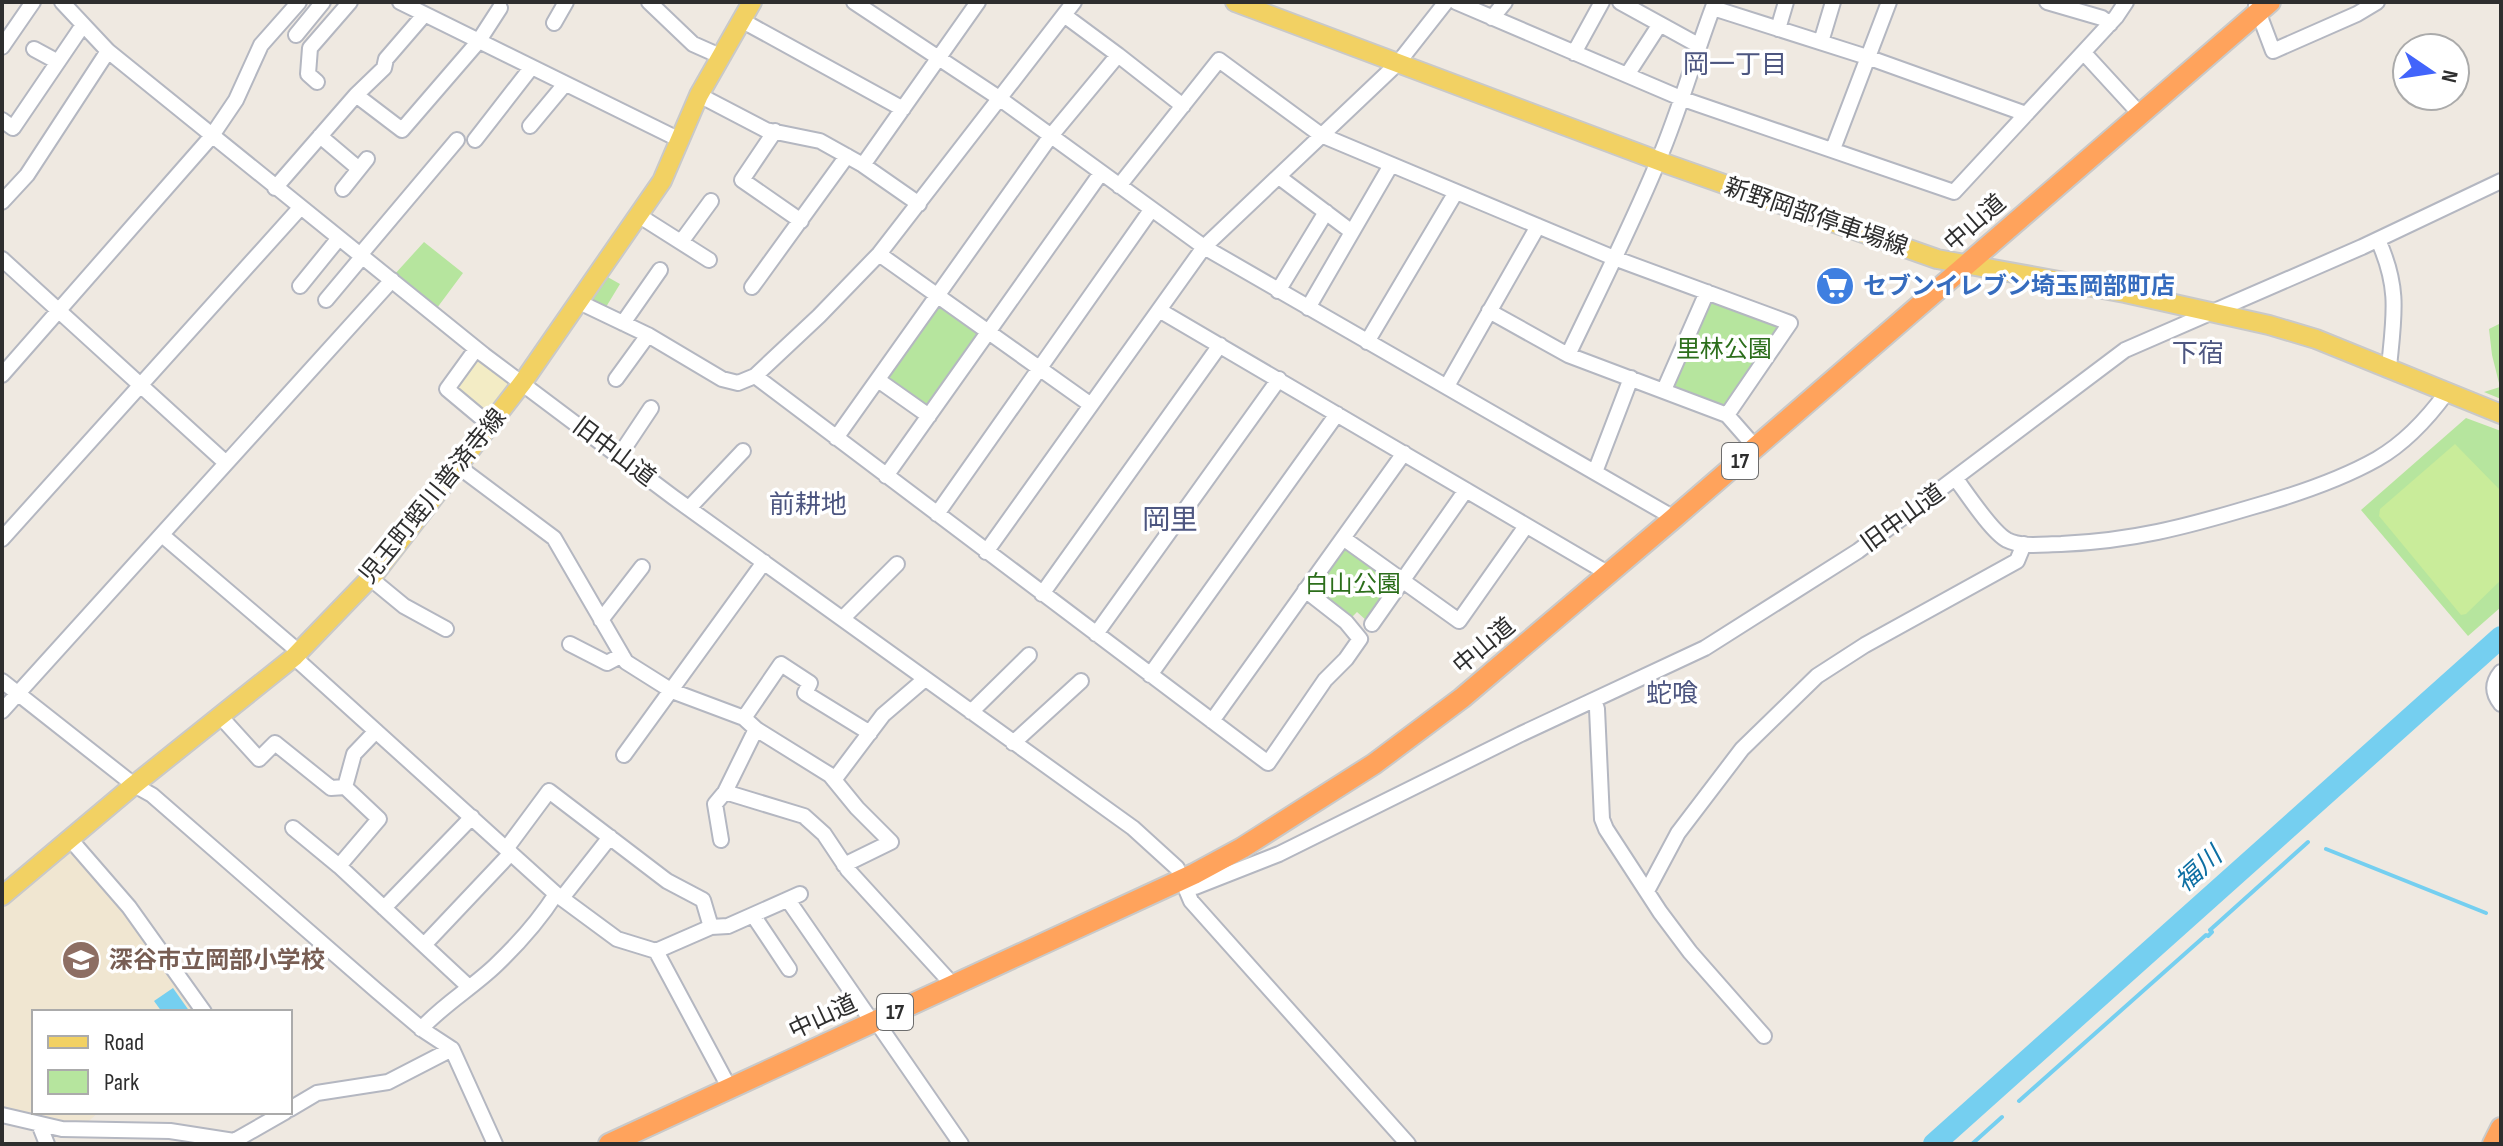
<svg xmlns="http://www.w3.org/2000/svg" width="2503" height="1146" viewBox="0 0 2503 1146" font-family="'Sofia Sans Condensed','Noto Sans JP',sans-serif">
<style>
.education{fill:#f0e6d1}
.green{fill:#b6e59e}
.sand{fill:#f3ecc5}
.pitch{fill:#c9ec9a}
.water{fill:#75cff0}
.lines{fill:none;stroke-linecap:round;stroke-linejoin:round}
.stream{stroke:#75cff0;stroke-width:4}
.river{stroke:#75cff0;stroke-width:22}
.minor-casing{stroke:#b4b7c1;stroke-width:18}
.major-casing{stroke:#c9c9c9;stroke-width:22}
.highway-casing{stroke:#c9c9c9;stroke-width:24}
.minor{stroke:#fff;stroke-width:14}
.major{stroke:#f2d163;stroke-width:18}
.highway{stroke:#ffa35c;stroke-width:20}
.labels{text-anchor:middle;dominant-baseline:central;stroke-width:7;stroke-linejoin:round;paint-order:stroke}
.shield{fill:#fff;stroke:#6d6d6d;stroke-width:2}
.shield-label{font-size:22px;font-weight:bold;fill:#2e2e2e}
.street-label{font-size:24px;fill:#2e2e2e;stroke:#fff}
.shop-label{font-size:24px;font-weight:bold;fill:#366cbe;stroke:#fff;text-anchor:start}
.park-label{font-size:24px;fill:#2c6e1b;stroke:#fff}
.education-label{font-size:24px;font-weight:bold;fill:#785e54;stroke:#fff;text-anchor:start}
.neighbourhood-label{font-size:26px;fill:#4d5680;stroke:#fff}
.water-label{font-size:26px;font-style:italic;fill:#0d6fa3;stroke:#fff}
.quarter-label{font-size:28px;fill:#4d5680;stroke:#fff}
</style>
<rect width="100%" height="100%" fill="#efe9e1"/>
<!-- education -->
<path class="education" d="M70,849l51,54 73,109h-160v100h65l-15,13 -20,-1 -62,-15v-201z"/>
<!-- green -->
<path class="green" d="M424,242l39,31 -26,35 -43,-33z
M604,275l16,9 -14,23 -19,-9z
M1710,299l72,26 -56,80 -3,1 -48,-17 -2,-7z
M940,303l40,30 -53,72 -40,-28z
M2501,323v76l-17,-7 16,-5 -8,-32 -3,-26z
M2466,418l35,13v176l-33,29 -107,-126z
M1345,545l52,36 -30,40 -10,-9 -6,6 -39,-30z"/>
<!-- sand -->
<path class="sand" d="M475,356l32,24 3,8 -22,28 -34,-25z"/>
<!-- pitch -->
<path class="pitch" d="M2455,444l46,47v89l-35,34 -5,1 -82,-99 1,-7z"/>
<!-- water -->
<path class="water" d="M173,988l17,24h-28l-8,-11z"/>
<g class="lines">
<!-- stream -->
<path class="stream" d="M2326,849l160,64
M2019,1101l187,-166 2,1 4,-4 -2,-2 98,-88
M1972,1144l30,-27"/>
<!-- river -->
<path class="river" d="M1934,1144l567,-507"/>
<!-- minor casing -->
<g class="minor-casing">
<path id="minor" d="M62,2l46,49 376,304 189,142 460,331 44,40 14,33 217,243
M400,2l278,137
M649,2l44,42 27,12
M854,2l145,96 205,149 470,271
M1456,2l227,97 271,93 162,-175 10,-15
M1620,2l78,43
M2047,2l55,16 8,6
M2256,6l17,45 84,-37 20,-12
M1713,8l154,49 159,57
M1064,15l54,40
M1492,18l13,-16
M741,20l162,89
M554,23l12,-21
M1778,29l8,-27
M296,35l27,-33
M1821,42l12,-40
M2,47l31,-45
M34,49l24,13
M1574,53l28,-51
M2084,53l56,61
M1627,75l33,-51
M317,82l-9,-8 2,-26 40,-46
M356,95l28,-27 2,-9 38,-44
M699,95l67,35 54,11 43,24 56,39
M2,120l11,8 70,-103
M530,126l35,-42
M775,131l-33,49 59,41
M320,136l39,33
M475,140l56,-72
M1833,149l56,-147
M863,165l115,-163
M1279,177l73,55
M1119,186l100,-126 102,75 293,123 176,65 -63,92
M275,188l81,-93 46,35 76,-88 22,-34
M343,189l24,-30
M2,202l25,-27 81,-124
M638,215l71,45
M2378,240c22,48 16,76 11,127
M681,242l30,-41
M879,254l212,151
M360,255l97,-115
M2,259l224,204
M300,286l39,-48
M752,287l95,-131
M1278,291l48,-79
M326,300l36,-43
M579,302l69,33 74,44 16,4 17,-7 64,-60 60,-62 195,-252
M1308,308l83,-143
M1159,310l450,264
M1489,311l79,44 159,60 29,33
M623,323l37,-53
M1367,342l89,-150
M476,349l-29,40 43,36
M1568,355c31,-65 64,-130 91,-196 22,-52 36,-105 56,-157
M2,375l209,-238 25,-37 25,-55 38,-43
M755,376l513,387 57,-83 21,-21 14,-20 -14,-17 -41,-32
M616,379l32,-44
M878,380l51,36
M1447,386l91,-160
M1664,390l43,-98
M836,438l214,-301 68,-82 65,51
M619,456l32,-48
M459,467l95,71 72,124 46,29 72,27 12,11
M1595,472l36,-94
M886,476l215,-303
M1956,479c11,15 36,53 51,61 16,8 37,4 54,4 71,-3 124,-17 191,-37 43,-12 86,-26 125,-48 28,-16 51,-41 70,-67
M689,508l54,-57
M937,514l214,-304
M162,535l137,117
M1343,538l116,83 67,-95
M2,539l298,-331
M986,552l218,-305 194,-184 48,-61
M370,578l34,28 42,23
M1042,594l178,-249
M843,618l54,-54
M601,620l41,-53
M1372,624l94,-134
M1096,634l183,-255
M570,644l37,19 15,-8
M294,657l262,237 61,45 39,12 74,138
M2501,672c-9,11 -9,21 0,32
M1150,675l187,-261
M2,681l132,104 18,10 225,196 46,39 29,19 43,95
M1594,700l3,9 5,110 4,10 54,83 30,40 74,84
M2,711l390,-431
M971,712l58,-57
M220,716l39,43 16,-16 56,45 14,-1 34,32 -40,47
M744,718l37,-54 29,19 -5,10 65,40
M1212,721l192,-268
M1013,743l68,-62
M624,755l140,-193
M834,780l49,-65 42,-36
M345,787l9,-33 22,-23
M293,828l46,38 130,121
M70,839l59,68 75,105
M721,840l-6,-36 10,-12
M506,849l43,-58 118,90 36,19 8,27 -55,24
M844,865l47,-23 -34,-34 -27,-33 -74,-46 -31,63 79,24 20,18 24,36 105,115
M1181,881l8,6h6l84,-33 242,-120 184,-86 153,-97 267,-201 237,-103 139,-66
M1647,891l31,-58 64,-84 75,-73 48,-31 152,-84 7,-17
M562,898l48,-61
M788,900l85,123
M384,908l88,-91
M753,915l36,54
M711,927l17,-1 72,-32
M424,945l87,-92
M876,1021l85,123
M421,1029c23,-25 51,-41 75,-64 22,-21 44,-46 60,-71
M290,1109l27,-16 71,-11 64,-33
M2,1115l60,14 108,2 64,10 51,-29
M39,1124l8,20"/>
</g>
<!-- major casing -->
<g class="major-casing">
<path id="major" d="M1235,2l432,162 270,95 188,34 144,32 47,14 185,75
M2,896l132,-111 160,-128 82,-85 147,-190 139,-201 37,-86 53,-93"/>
</g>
<!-- highway casing -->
<g class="highway-casing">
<path id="highway" d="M609,1144l585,-270 48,-26 132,-84 88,-66 212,-180 596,-516
M2493,1144l8,-16"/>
</g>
<!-- minor -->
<use href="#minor" class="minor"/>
<!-- major -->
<use href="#major" class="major"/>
<!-- highway -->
<use href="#highway" class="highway"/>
</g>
<!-- icons -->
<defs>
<g id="supermarket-disc" transform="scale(2)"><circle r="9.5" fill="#3f7fe0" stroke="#fff"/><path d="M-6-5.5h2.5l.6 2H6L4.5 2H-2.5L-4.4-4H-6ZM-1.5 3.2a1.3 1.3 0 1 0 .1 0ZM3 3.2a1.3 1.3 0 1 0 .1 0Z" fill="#fff"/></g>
<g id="school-disc" transform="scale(2)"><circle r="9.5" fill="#8d6e63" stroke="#fff"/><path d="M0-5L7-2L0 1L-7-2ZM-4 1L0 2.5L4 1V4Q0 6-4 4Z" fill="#fff"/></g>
</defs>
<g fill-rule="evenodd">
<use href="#supermarket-disc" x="1835" y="286"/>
<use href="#school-disc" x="81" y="960"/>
</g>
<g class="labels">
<!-- shield labels -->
<g class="shield">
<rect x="1722" y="443" width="36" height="36" rx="6"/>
<rect x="877" y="994" width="36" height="36" rx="6"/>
</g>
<g class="shield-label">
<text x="1740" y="461">17</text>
<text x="895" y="1012">17</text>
</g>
<!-- street labels -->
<g class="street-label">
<text transform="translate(1816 217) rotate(19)">新野岡部停車場線</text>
<text transform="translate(1975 223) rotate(-41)">中山道</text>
<text transform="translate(614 452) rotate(37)">旧中山道</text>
<text transform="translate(433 496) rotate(-51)">児玉町蛭川普済寺線</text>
<text transform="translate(1903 518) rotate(-36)">旧中山道</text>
<text transform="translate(1484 646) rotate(-40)">中山道</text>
<text transform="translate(823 1017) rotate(-25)">中山道</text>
</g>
<!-- shop labels -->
<g class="shop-label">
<text x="1863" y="286">セブンイレブン埼玉岡部町店</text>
</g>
<!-- park labels -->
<g class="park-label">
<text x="1724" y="349">里林公園</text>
<text x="1353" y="584">白山公園</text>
</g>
<!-- education labels -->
<g class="education-label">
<text x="109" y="960">深谷市立岡部小学校</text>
</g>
<!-- neighbourhood labels -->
<g class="neighbourhood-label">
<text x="1735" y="65">岡一丁目</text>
<text x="2198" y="354">下宿</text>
<text x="808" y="505">前耕地</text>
<text x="1672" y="694">蛇喰</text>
</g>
<!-- water labels -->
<g class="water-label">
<text transform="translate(2199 870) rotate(-42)">福川</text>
</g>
<!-- quarter labels -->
<g class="quarter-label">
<text x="1170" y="520">岡里</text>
</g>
</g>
<!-- border -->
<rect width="2503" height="1146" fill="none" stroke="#2e2e2e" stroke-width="8"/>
<!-- legend -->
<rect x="32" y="1010" width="260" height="104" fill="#ffffff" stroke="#ababab" stroke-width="2"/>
<rect x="48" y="1036" width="40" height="12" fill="#f2d163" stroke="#ababab" stroke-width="2"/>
<text x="104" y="1050" font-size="24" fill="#2e2e2e">Road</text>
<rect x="48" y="1070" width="40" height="24" fill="#b6e59e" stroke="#ababab" stroke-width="2"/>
<text x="104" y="1090" font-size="24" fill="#2e2e2e">Park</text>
<!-- north arrow -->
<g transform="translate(2431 72) rotate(103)"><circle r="38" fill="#ffffff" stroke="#ababab" stroke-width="2"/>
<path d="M0-6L14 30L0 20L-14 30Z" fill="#4264fb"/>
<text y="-12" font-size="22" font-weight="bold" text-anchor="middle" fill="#2e2e2e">N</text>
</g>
</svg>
